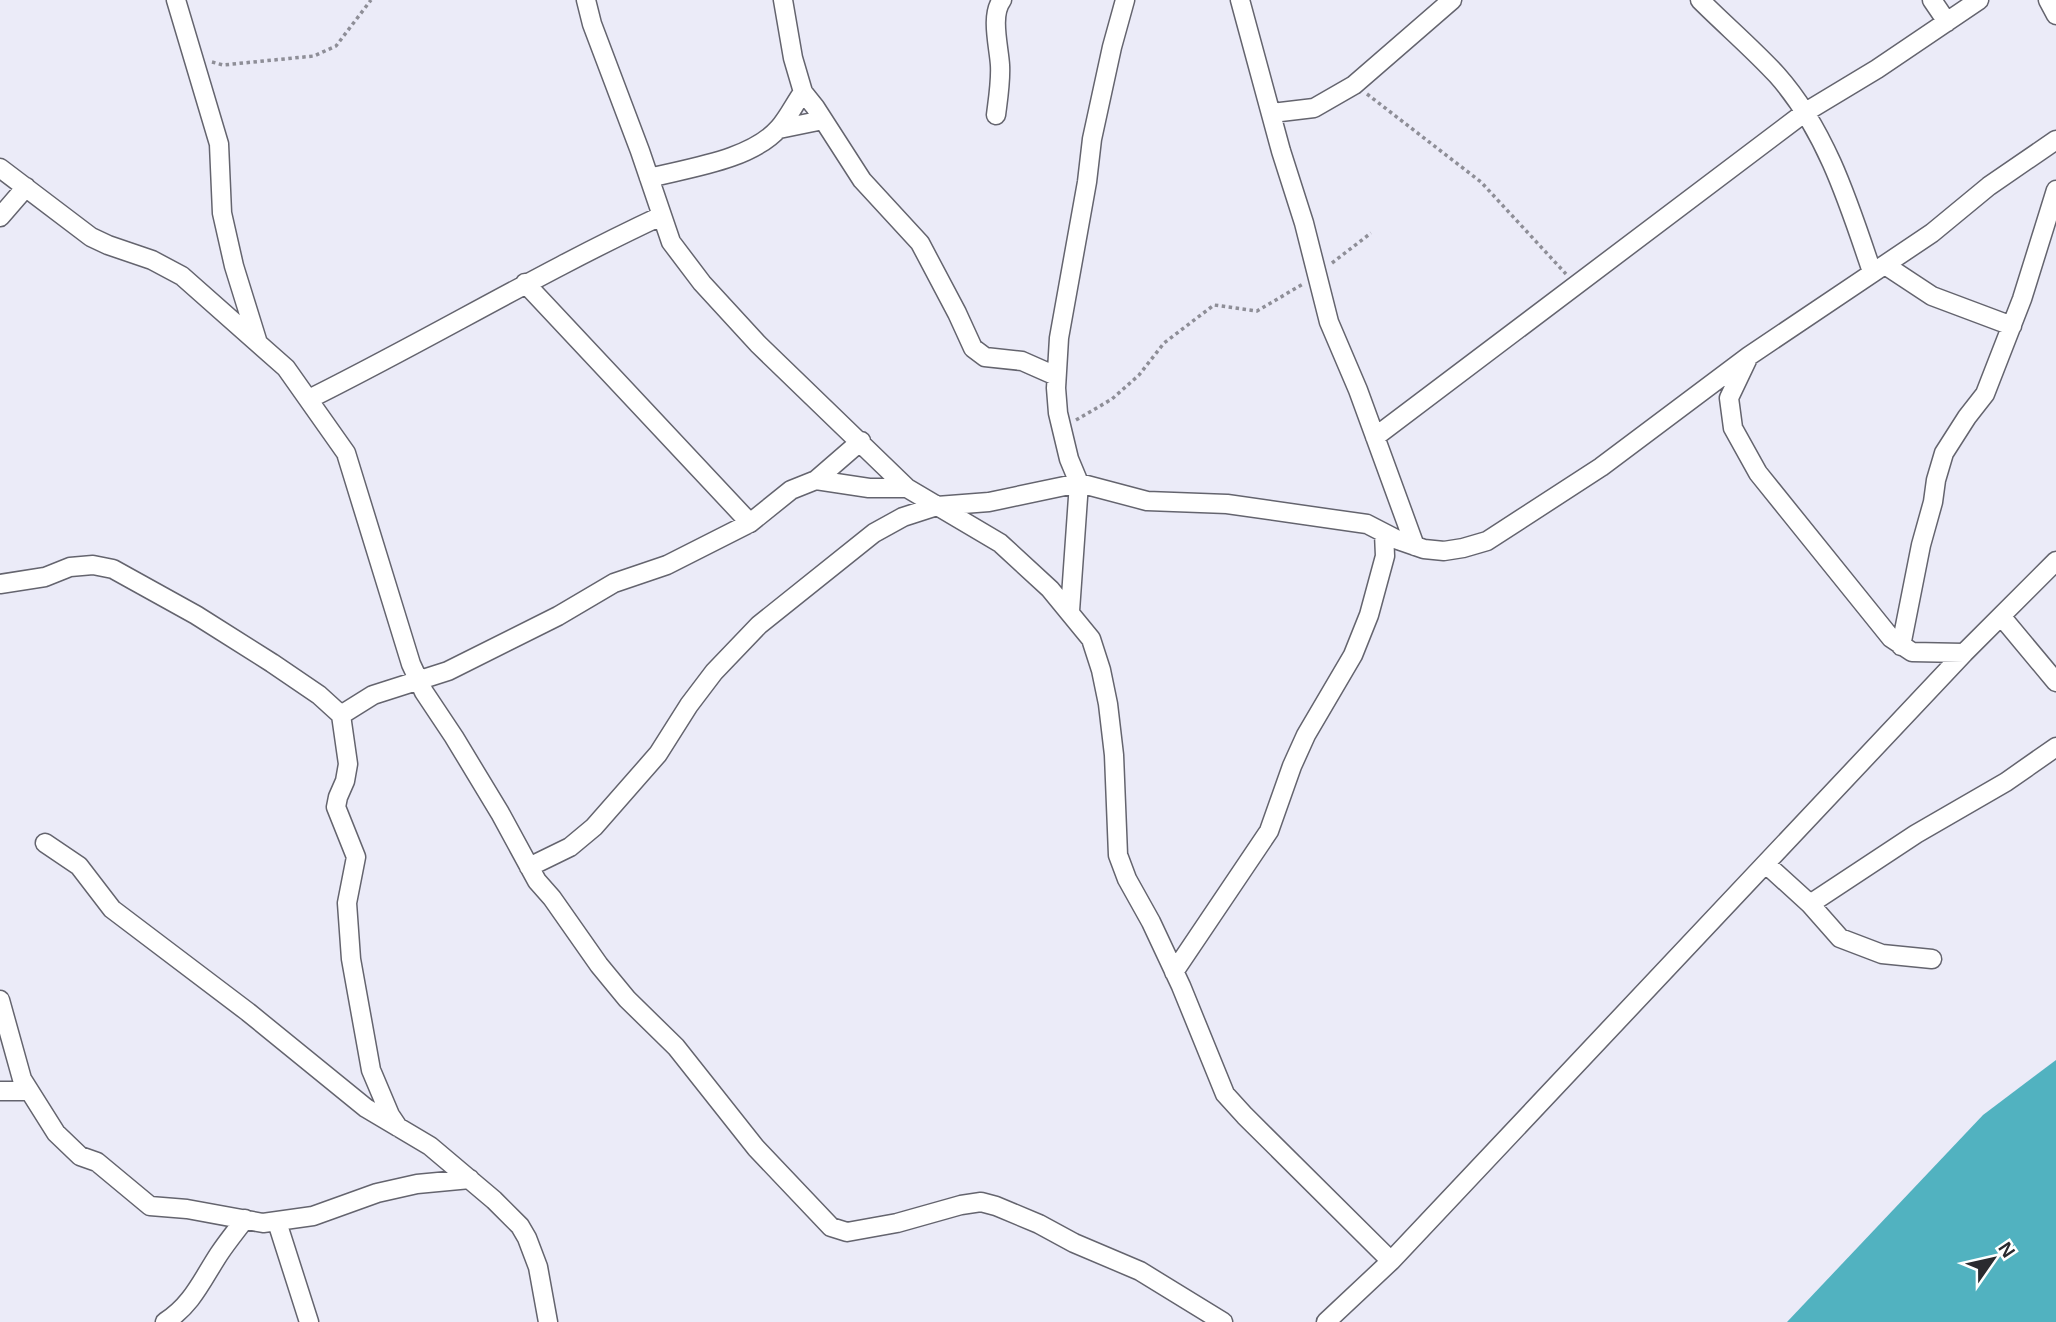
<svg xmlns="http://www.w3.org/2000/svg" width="2056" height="1322" viewBox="0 0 2056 1322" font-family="Helvetica,sans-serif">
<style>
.water{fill:#51b2c0}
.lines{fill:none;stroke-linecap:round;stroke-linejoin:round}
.minor-casing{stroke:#64646e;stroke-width:21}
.path{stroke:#8e8e97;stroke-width:3.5;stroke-dasharray:3.5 3.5;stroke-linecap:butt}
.minor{stroke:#fff;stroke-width:18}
</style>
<rect width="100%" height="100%" fill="#ebebf8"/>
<!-- water -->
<path class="water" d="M2056,1060v262h-269l196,-207z"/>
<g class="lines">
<!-- minor casing -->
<g class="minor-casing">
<path id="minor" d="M176,0l43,144 3,69 12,53 23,74
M586,0l6,24 48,127 31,91 31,41 56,61 149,144 93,55 50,46 41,50 10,31 7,34 6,51 4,100 9,24 24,43 30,64 44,108 20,22 146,145
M1240,0l41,151 23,72 25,99 29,68 57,156
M1700,0c25,25 53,49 77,75 49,55 72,129 95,197
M1932,0l15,22
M2048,0l8,15
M803,92l12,15 47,73 58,63 37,70 16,35 12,9 37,4 34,15
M1272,113l42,-5 40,-23 98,-85
M996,115c2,-16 5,-34 4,-50 -1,-18 -10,-50 2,-65
M779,129l44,-9
M0,168l91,69 17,8 44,15 30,16 104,92 60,85 65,211 13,28 30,45 46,76 37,68 15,17 47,67 28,34 49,48 80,101 75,79 16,5 50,-9 64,-18 20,-3 15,4 43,18 35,19 66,28 83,51
M649,178c39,-10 102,-18 130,-50 9,-10 16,-25 24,-36l-10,-34 -10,-58
M0,217l26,-30
M1885,265l47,31 80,30
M525,283l225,240
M309,399c119,-59 232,-127 352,-183
M1375,437l429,-324 73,-44 102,-69
M816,480l53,8h38
M0,584l45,-7 25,-10 23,-2 20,4 83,46 76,48 47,32 22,20 7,49 -3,17 -7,16 -2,10 20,50 -9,46 4,56 20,111 19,45 8,12
M1070,611l9,-128 -10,-24 -11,-46 -2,-25 3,-50 28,-156 5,-43 20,-92 13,-47
M2001,616l55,66
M1901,646l20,-101 12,-43 3,-22 8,-27 23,-36 18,-23 37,-95 34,-109
M1964,653l-52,-1 -21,-14 -133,-165 -25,-45 -4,-30 20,-42 183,-123 57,-47 67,-46
M341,715l32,-20 75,-24 110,-55 56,-33 53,-18 83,-42 41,-33 25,-10 45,-39
M45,843l34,23 33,43 136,103 118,96 64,38 64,54 26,26 7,12 11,29 10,55
M1766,864l44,40 30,34 42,16 50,5
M529,867l41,-20 24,-20 64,-73 31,-49 25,-33 45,-47 115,-92 29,-16 34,-11 52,-4 90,-19 68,18 80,3 140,20 31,16 26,9 20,2 19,-3 24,-7 114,-74 148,-111
M1810,904l106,-70 90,-52 50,-35
M1174,972l95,-141 23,-65 14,-31 47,-80 16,-40 16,-59 -1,-23
M0,1000l22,79 34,54 24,23 17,6 53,44 37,3 76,14 50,-7 64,-23 40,-9 53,-5
M0,1091h29
M277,1222l32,100
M165,1322c27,-17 37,-42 54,-68 8,-12 17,-23 26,-35
M1326,1322l65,-61 573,-608 92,-92"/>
</g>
<!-- path -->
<path class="path" d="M212,62l11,3 91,-9 22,-10 35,-46
M1367,94l114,88 85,92
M1332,263l39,-30
M1076,420l36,-21 27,-24 25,-32 50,-38 43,6 46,-27"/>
<!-- minor -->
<use href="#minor" class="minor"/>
</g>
<!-- north arrow -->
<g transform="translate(1993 1259) rotate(56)" stroke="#ffffff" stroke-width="5" paint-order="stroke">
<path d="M0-5L12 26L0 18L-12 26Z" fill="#2a2a2f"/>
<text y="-10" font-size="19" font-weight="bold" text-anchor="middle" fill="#2a2a2f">N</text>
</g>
</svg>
